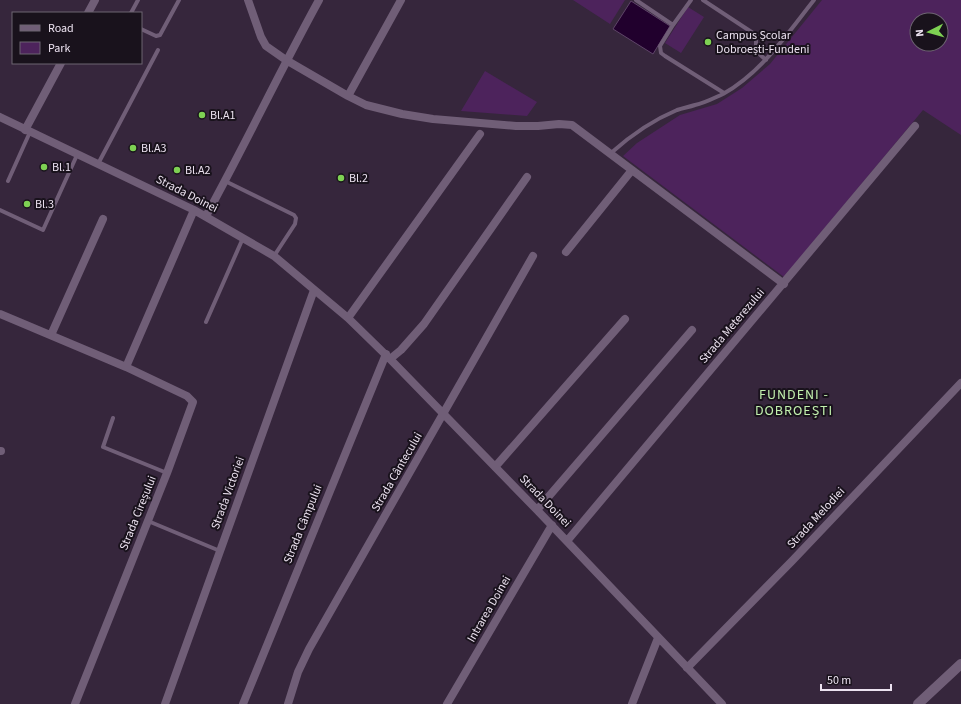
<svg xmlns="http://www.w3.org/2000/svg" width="961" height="704" viewBox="0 0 961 704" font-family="'Source Sans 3',sans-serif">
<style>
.green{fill:#4d235c;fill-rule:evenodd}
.water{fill:#21002d;stroke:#5e4468}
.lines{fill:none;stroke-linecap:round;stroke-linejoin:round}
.lane{stroke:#705e77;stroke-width:4}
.street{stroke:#705e77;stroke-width:8}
.secondary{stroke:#705e77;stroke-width:10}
.poi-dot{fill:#7ed153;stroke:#19121c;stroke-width:1.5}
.labels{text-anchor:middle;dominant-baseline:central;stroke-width:4;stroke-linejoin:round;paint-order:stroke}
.poi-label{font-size:12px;fill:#ece2f0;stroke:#19121c;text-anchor:start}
.street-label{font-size:12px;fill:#ece2f0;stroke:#19121c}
.quarter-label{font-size:14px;letter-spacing:1px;fill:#c2f0ae;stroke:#19121c}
</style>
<rect width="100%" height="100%" fill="#36263c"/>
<!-- green -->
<path class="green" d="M573,0h52l-15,24z
M822,0h139v135l-38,-25 -139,167 -161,-121 14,-13 43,-28 37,-11 25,-16 28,-24zM917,20h24v24h-24z
M688,7l16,10 -23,36 -16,-10z
M485,71l52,31 -10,14 -66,-5z"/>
<!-- water -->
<path class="water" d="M631,1l39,25 -17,28 -40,-25z"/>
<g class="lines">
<!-- lane -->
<path class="lane" d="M636,0l37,25
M691,0l-18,25 -13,21 1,7 4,3 59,37
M703,0l50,33 3,7v11l10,9
M131,13l7,-13
M141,29l15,7 4,-1 19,-35
M611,153c19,-17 42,-33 66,-43 6,-2 12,-3 18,-5 10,-2 19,-7 28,-11 39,-22 64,-60 91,-94
M98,164l60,-114
M8,181l22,-49
M225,181l69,34 2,3 -1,6 -21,32
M0,210l43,20 34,-75
M206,322l37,-84
M113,418l-10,29 64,26
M148,521l72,30"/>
<!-- street -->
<path class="street" d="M248,0l13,37 5,9 20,14 62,36 18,9 36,9 31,5 83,7h22l21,-2 13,1 212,159
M88,13l7,-13
M348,96l53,-96
M0,117l194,93 80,46 74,62 42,41 147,151 185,194
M25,130l36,-67
M206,216c39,-71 74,-145 113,-216
M566,252l66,-82
M0,314l126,53 61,29 6,6 -26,71 -92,231
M348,318l132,-184
M51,335l52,-116
M390,359l11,-9 23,-26 103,-147
M126,367l68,-157
M0,451h1
M495,467l130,-148
M537,510l155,-180
M567,541l348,-415
M687,668l105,-107 169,-178
M165,704l149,-414
M243,704l143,-350
M288,704l10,-32 11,-23 224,-393
M447,704l105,-179
M632,704l26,-66"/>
<!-- secondary -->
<path class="secondary" d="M918,704l43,-40"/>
</g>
<!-- markers -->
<g class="poi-dot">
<circle cx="708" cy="42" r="4"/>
<circle cx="202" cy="115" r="4"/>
<circle cx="133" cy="148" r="4"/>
<circle cx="44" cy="167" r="4"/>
<circle cx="177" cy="170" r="4"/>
<circle cx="341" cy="178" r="4"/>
<circle cx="27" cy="204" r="4"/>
</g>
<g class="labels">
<!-- poi labels -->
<g class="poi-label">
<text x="716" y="35">Campus Școlar<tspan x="716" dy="14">Dobroești-Fundeni</tspan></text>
<text x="210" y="115">Bl.A1</text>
<text x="141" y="148">Bl.A3</text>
<text x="52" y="167">Bl.1</text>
<text x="185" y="170">Bl.A2</text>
<text x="349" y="178">Bl.2</text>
<text x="35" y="204">Bl.3</text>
</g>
<!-- street labels -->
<g class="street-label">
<text transform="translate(187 194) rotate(27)">Strada Doinei</text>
<text transform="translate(732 326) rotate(-50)">Strada Meterezului</text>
<text transform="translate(397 472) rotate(-60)">Strada Cântecului</text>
<text transform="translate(228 493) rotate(-70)">Strada Victoriei</text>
<text transform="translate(545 501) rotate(46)">Strada Doinei</text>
<text transform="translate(138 513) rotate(-68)">Strada Cireșului</text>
<text transform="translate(816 518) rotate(-47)">Strada Melodiei</text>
<text transform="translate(303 524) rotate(-68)">Strada Câmpului</text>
<text transform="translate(489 609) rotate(-60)">Intrarea Doinei</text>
</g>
<!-- quarter labels -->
<g class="quarter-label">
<text x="794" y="395">FUNDENI -<tspan x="794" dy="16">DOBROEȘTI</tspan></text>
</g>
</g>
<!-- legend -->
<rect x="12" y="12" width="130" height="52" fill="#19121c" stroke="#6d6571"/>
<rect x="20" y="25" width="20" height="6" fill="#705e77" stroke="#6d6571"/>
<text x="48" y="32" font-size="12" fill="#ece2f0">Road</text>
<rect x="20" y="42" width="20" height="12" fill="#4d235c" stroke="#6d6571"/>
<text x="48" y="52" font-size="12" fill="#ece2f0">Park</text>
<!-- north arrow -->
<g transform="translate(929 32) rotate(264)"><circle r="19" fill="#19121c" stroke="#6d6571"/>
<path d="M0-3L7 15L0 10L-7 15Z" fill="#7ed153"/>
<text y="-6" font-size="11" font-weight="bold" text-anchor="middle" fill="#ece2f0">N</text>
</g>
<!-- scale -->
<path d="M821 684v6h70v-6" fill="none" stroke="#ece2f0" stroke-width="2"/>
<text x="827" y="684" font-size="12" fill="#ece2f0" stroke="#19121c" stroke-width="3" paint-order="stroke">50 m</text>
</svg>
